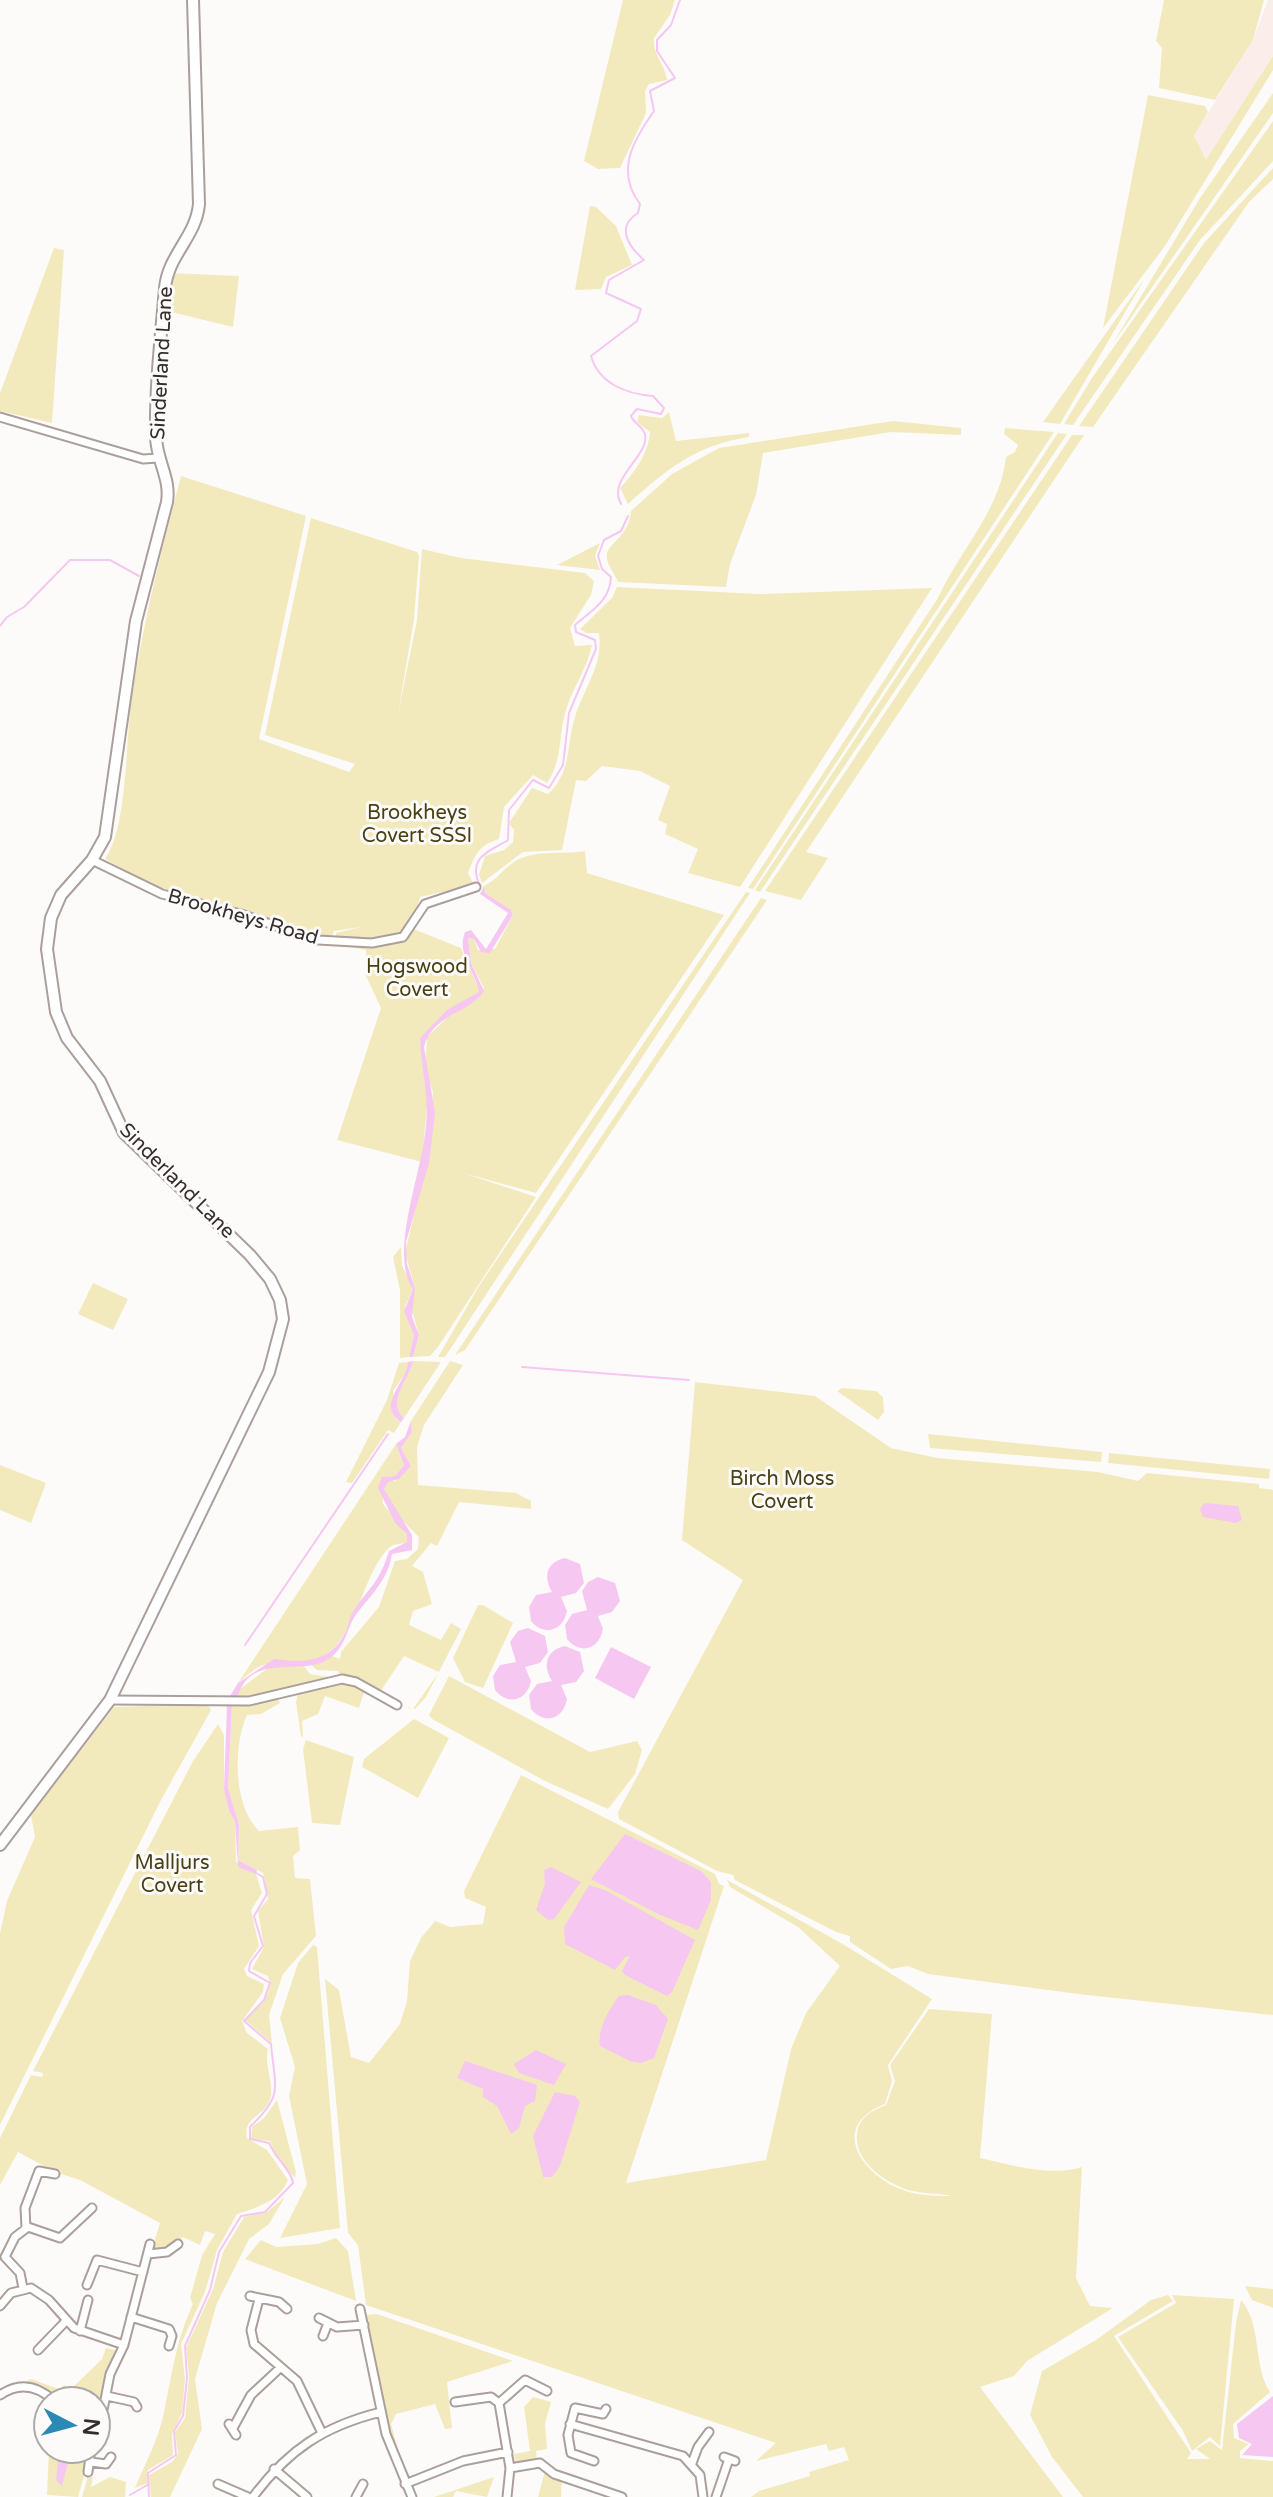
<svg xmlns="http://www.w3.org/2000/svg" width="1273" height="2497" viewBox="0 0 1273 2497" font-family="'Varela Round',sans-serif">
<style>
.built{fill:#faedea}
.green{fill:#f2eabd}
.water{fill:#f6c7f1}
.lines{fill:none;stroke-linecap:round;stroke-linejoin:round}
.stream{stroke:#f6c7f1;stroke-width:2}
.street-casing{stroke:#ab9f9c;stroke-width:11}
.secondary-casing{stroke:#ab9f9c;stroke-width:14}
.street{stroke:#fff;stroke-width:7}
.secondary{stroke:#fff;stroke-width:10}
.labels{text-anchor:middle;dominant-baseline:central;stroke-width:6;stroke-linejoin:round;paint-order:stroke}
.street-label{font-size:20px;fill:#332e2c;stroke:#fdfbfa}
.park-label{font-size:20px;fill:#483f12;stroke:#fdfbfa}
</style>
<rect width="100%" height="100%" fill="#fdfbfa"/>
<!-- built -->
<path class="built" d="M1268,0h5v56l-67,105 -12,-25 59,-96z"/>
<!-- green -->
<path class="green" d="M623,0h52l-5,15 -16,23c-1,18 11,26 13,42l-18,4 -4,7 1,22 -26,55 -22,1 -14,-8z
M1164,0h100l-11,40 -38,60 -56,-12 3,-40 -6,-7z
M1273,56v14l-108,176 -62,82 45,-233 57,11 3,6 -14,24 12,24z
M1273,93v20l-161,232 88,-147z
M1273,121v40l-73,79 -127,185 -9,-1 28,-46z
M1273,168v11l-24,23 -156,225 -14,-1 125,-183z
M590,206l6,1 20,19 16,39 -26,12 -5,12 -26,1z
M54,248l10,2 -12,173 -52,-12v-18z
M171,273l68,3 -6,51 -66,-16z
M1145,278l-85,146 -17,-2z
M669,412l7,29 73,-8v4c-53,8 -82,32 -121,67l-8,-16c15,-16 28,-34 30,-56l-13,-10 2,-7 23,3z
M893,421l68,7v7l-70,-3 -128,21 -7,42 -26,69 -4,23 -108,-5c-3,-8 -10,-16 -11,-23 -3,-16 22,-20 24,-48l41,-37 47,-26z
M1005,428l49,4 -301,457 -5,-1 190,-290c21,-47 62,-87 68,-141l9,-5 3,-7 -14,-11z
M1058,433l9,1 -307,458 -5,-2z
M1072,435h12l-278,417 22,6 -27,42 -36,-9z
M181,476l125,40 -47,223 90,33 6,-8 -90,-29 46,-217 106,34 2,4 -5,63 -16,95 19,-94 5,-71 39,9 124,15 9,8 -3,14 -21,33 5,18 17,-1c-5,24 -19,42 -26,65 -8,27 -3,49 -19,73l-14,-8 -29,32 -5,32c-20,6 -24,16 -31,34l6,12 -54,12 -9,31 50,20 19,43 -60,47 7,66 -5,58 -85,-22 44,-132 -15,-32v-26l-29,-5 -1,-12 25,-6 -27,4 -3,7 -78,-26 -103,-27 -45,-26c23,-32 20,-119 27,-162 11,-75 30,-148 49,-221z
M600,543l-5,13 5,14 -43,-5z
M617,587l143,7 172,-6 -192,299 -52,-14 10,-24 -33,-15 2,-10 -9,-4 12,-34 -30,-15 -38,-5 -16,15 -10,-1 -14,70 -39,2 -41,31 -3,-8 6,-19 19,-6 9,-8 1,-12 -5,-7 23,-35 16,6c24,-22 18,-49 27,-77 9,-30 28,-50 24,-84h-13l-6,-4 32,-31z
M585,851l2,22 137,42 -188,278 -73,-20 73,24 -98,150 -8,9 -17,1 6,-22 -8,-28 4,-19 -10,-35 21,-89 6,-57 1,-15 -8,-23 2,-32 27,-26 24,-12 6,-11 -13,-25 -3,-25 6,1 4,11 17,-1 18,-34 -2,-5 -26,-17 -1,-7c13,-6 19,-17 30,-24 19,-13 50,-7 71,-11z
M746,892l4,1 -305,464h-7l41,-71z
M761,898l6,2 -302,450 -10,5z
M401,1247l1,18 11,24 -8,17 9,29 -5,22 -9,1v-68l-7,-33z
M93,1283l35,16 -15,31 -35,-16z
M413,1361l28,1 -37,56c-18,-18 5,-37 9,-57z
M450,1361l13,4 -39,60 -7,22 1,38 98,8 15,8v8l-72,-7 -22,44 -6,-3 -19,23 11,6 9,32 -19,7 -4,14 32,15 10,-17 10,6 -35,68 -11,12 -7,-1v-1l5,2 26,-37 -35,-16 -24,36 -40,-15 -2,-6 -21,-1 -7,-6 22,-8 8,3 1,-7 38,-45 16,-46 12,-2 11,-10 1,-12 -19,-19 -16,-29 4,-8h7l16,-15 -10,-18 11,-16 -1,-11z
M408,1362v8l-15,21 2,27 6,4 -7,11 -6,-3 -36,53 -6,-1 41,-82 12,-37z
M695,1382l120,14 76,52 46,10 161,14 40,9 9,-8 112,11v4l14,2v525l-195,-21 -150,-20 -20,-8 -17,3 -41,-27v-6l-14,-4 -101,-52 -2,-5 -16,-4 -98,-52 -1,-7 125,-232 -61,-40z
M842,1388l34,3 7,6 1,15 -6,8 -41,-29z
M928,1434l174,18 -1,10 -171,-14z
M396,1444l8,21 -9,11 -13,1 1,27 24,30v8c-6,3 -12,1 -17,5 -25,22 -33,84 -61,105 -20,16 -41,6 -66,13 -9,3 -18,12 -25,18z
M1109,1453l161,16 -1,10 -161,-16z
M0,1465l46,18 -15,40 -31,-13z
M478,1605h5l30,18 -30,65 -18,-6 -12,-24z
M272,1665h31l7,9 25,4 -78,18 -19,1 2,-8z
M449,1676l141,76 47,-11 5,9 -7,24 -27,35 -63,-28 -113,-62 -3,-4z
M349,1682l15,10 -5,16 -34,-12 -7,18 -16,7 1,17 -2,-2 -5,-34 2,-9 24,-10z
M278,1699l2,4 -19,11 -14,1c-14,31 -14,91 12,116l39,-4 2,23 -7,6 2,22 15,1 6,57 -33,38 -14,41 3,28 -27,-23c12,-13 30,-24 23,-44l-16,-7 12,-22 -6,-36 10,-12 -5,-26 -25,-13 1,-35 -11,-37 4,-83z
M207,1704l4,6 -50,90 -161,325v-192l7,-32 28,-64 -4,-22 83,-108z
M414,1719l35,19 -31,60 -56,-31 2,-8z
M218,1724l6,11v55l5,21 6,10 1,41 20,12 6,19 -11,17 8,36 -15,23 3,7 17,8 -1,8 -21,29 5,12 21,16c-4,16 5,30 3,46 -3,22 -29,20 -24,43l20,12 21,30c-9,22 -31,27 -51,34l-20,36 -12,42 -24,52 4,35 -3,34 -10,21 1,21 -25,15v13l-13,5c10,-25 24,-49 29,-76 8,-38 12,-72 29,-108l-3,-6 12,-43 13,-21 -10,-3 -5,14 -17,-8 -15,13h-12l-3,-4 7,-23 -80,-43 -25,-8 -37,-20 -18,33v-47l31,-63 11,2 1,-4 -10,-2 160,-310z
M306,1740l48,17 -14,68 -28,-2 -9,-74z
M521,1775l194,99 4,10 5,2 -98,297 140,-23 25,-111 15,-36 34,-47 -42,-39 -68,-40 -3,-7 114,63 91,56 -44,66 4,16 -7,23c-60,23 -20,76 24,88 13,4 30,4 43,4 -14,-3 -30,-2 -44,-6 -24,-8 -54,-29 -51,-56 2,-17 14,-23 29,-29l9,-24 -5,-16 39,-56 63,5 -12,144c31,7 71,19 102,9l-6,111 14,28 23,2 -86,53 -13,15 -34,11 83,110h-312l8,-6 51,-15 -1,-4 40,-12 -5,-13 -15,4 -3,-7 -70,17 20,-18 -410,-138 -8,-60 -10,-12 -23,-254 14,11 12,67 18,6 31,-39 7,-23 3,-40 11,-23 14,-17 15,6 33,-3 3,-17 -21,-9 -1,-7z
M313,1945l4,2 23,281 -60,10 27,-54 -18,-88 6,-29 -15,-49 18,-55z
M277,2100l19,72 -1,6 -20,-22 -5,-15 -19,-2 1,-12 12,-9z
M285,2197l-16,27 -20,15 -32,64 -22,76 7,50 -32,68h-19l-2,-22 23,-13 6,-8 -3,-22 10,-14 4,-41 -3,-29 27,-59 10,-37 21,-35 23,-5z
M336,2238l12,13 8,50 -111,-42 16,-19 15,7 42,-3z
M1245,2286l28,3v19l-21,-8z
M1168,2295l5,6 -59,35 77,117 -4,6h23l-14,-10 14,-8 12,9 14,-127 5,-23c22,26 11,64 29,92l-37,32 1,14 15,6 -9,7v7l33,3v36h-190l-31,-40 -22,-42 12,-44 54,-31 55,-40z
M1172,2295l62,4 -14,147 -10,-9 -18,14 -9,-20 -65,-94 58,-34z
M377,2314l136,47 -66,21 5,46 -7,1 -10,-25 -39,10 -5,10 6,22 -4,1 -10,-36 -16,-96z
M106,2348l10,2 -11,23 -5,30 -12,-13 -12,11h-17l-15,-15 -17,-5 4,-2 28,10 5,-4 6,5 32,-31z
M533,2397l18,5 -6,22 2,25 -11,2 1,9 -21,4 -2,-10 16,-3 -6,-44z
M49,2449h34l3,20 -8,28 -31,-2z
M545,2471l17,7 -1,19h-23z
M88,2476l5,1 -2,10 19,-10 16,5 -1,15h-43z
M494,2477l-7,20 -31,-6 -3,6h-19z"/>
<!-- water -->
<path class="water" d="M484,886l1,7 26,17 2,5 -23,38 -9,-1 -7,-13 -6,-1 3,25 13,28c-13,22 -52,23 -60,56l11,66 -6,50 -23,79 1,22 8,24 -3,29 7,18 -6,22h-4l5,-22 -10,-24 9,-22c-25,-36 10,-118 13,-164 3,-29 -5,-58 -6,-87l27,-28 32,-18c-3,-20 -23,-38 -14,-60l6,-2 15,19 22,-36 -28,-19z
M413,1361c-4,20 -27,39 -9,57l-3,4c-26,-17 7,-41 7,-60z
M411,1421l1,11 -11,16 10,18 -12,13 -11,3 -4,7 28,46v15l-20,4c-4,25 -19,39 -34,58 -13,16 -11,39 -35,50 -27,12 -74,-8 -85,35l-8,-1 8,-13 36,-24c28,4 56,4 71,-26 4,-7 4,-16 9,-23 17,-25 25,-27 35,-59l18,-9v-8l-12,-11 -17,-35 4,-11 13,-1 9,-11 -8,-21 9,-7z
M1204,1503l34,3 4,14 -6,3 -33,-6 -3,-8z
M565,1558l15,6 4,19 -8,10 -15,4 6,14c-4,20 -23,26 -36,10l-2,-14 7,-12 16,-3c-9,-15 -6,-30 13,-34z
M598,1577l17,6 5,18 -8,11 -14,4 5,13c-4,21 -23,26 -36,10l-2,-14 7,-11 15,-4 -5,-19 6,-9z
M528,1628l17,8 3,16 -8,11 -15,4 6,14c-4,20 -23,25 -36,9l-2,-14 7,-11 16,-3 -6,-20 8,-11z
M565,1646l15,6 4,19 -8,11 -15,3 6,14c-4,21 -23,26 -36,10l-2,-14 8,-11 15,-3c-10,-15 -6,-31 13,-35z
M611,1647l40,20 -17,32 -39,-21z
M227,1704l5,1 -4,83 11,37 -1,35 19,10 -1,4 -18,-7 -3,-46 -6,-10 -5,-21z
M625,1834l76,37 10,11v18l-13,30 -38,-15 -69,-36z
M551,1867l30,15 -27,37 -6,1 -12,-10 9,-26 -1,-14z
M589,1885l16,5 90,50 -23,52 -5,4 -42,-21 -3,-4 8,-15 -5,1 -10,13 -50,-26 -1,-17z
M628,1995l28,10 12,14 -14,39 -13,5 -11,-2 -30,-15c-3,-16 9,-37 19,-50z
M536,2050l30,14 -12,21 -35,-12 -5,-9z
M465,2061l72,24 -2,16 -10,5 -6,22 -8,6 -14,-28 -14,-9v-8l-26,-11z
M555,2092l20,4 5,6 -20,64 -8,11h-9l-10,-41z
M1273,2396v61l-31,-2 10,-11 -13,-6 -2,-14z
M59,2449h9l2,5 -8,32 -6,-6z"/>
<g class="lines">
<!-- stream -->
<path class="stream" d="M621,504c-16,-27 36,-52 22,-74 -3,-5 -9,-7 -12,-14l6,-7 24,5 3,-6 -11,-12c-26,-2 -54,-12 -62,-40l46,-35 4,-12 -35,-16 3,-13 35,-20c-15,-13 -29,-33 -6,-47l2,-9c-25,-33 -7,-63 14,-93l-4,-20 25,-13 -18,-27v-11l14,-15 9,-25
M0,626l7,-9 17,-10 46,-47h40l29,16
M480,887c-13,-30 7,-34 28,-47l1,-30 24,-30 16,8 14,-23 6,-52 27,-64 -1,-9 -19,-8 -1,-7c16,-14 35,-24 36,-48l-9,-8 -4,-13 6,-16 17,-9 7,-15
M522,1367l167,13
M245,1645l143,-211
M130,2495l19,-11
M149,2497l-1,-24 28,-18 -2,-24 9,-15 4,-38 -2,-32 25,-56 9,-38 22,-36 24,-4 28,-29c-1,-12 -19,-27 -24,-40l-19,-4v-12c34,-33 25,-37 21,-83l-27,-23 20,-21 6,-17 -21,-12 1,-8 13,-17 -9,-30 13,-22 -4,-17 -7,-4"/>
<!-- street casing -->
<g class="street-casing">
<path id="street" d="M0,417l143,42 16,-1
M92,860l70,34 79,20 77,26 54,3 31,-6 22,-33 51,-17
M110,1700l139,1 93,-22 14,3 41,23
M26,2228l-1,-20 14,-37 16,3
M148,2254l19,-2 11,-8
M87,2285l10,-25 46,12
M23,2288l-3,-15 -15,-16 10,-20 13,-10 32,11 32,-30
M250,2296l29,6 8,7
M259,2299l-8,31 3,14 43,37 24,50
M0,2306l11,-13 20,-5 18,12 25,28 50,17
M360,2309l26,125 26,63
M131,2317l38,12 3,7 -3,10
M319,2318l18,9 27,-2
M80,2331l8,-31
M323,2336l5,-13
M38,2350l28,-29
M0,2395c19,-13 37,-10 54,6
M107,2396l27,6 3,5
M455,2402l36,-5 8,6 11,65 -3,29
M499,2403l26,-23 22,11
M96,2419l7,-9 7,-36 14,-29 26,-101
M229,2424l7,11
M570,2424l113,32 17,19 3,22
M233,2428l18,-33 29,-27
M724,2457l11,4
M594,2461l-23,-8 -3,-18 7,-27 28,6 3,-5
M91,2462l15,2 5,-7
M692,2463l6,-16 11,-15
M510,2468l30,-5 14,11 68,23
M274,2469l33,28
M88,2472l3,-23
M218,2484l30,13
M405,2484l58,-23 45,-9
M253,2497c35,-47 71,-71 128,-85
M356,2497l7,-13
M716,2497l13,-38"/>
</g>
<!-- secondary casing -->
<g class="secondary-casing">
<path id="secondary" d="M0,1845l110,-145 159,-328 14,-53 -3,-19 -10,-21 -20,-24 -126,-122 -24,-52 -33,-43 -11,-26 -9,-63 4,-31 10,-23 31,-35 13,-23 31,-216 31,-119c4,-24 -11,-42 -11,-66 -1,-49 5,-100 9,-148 3,-33 31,-51 34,-84l-6,-204"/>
</g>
<!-- street -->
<use href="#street" class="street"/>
<!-- secondary -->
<use href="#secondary" class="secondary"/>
</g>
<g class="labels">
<!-- street labels -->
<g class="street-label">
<text transform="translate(162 363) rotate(-87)">Sinderland Lane</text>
<text transform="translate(243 917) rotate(16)">Brookheys Road</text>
<text transform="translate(177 1181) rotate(45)">Sinderland Lane</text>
</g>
<!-- park labels -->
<g class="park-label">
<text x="417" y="813">Brookheys<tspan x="417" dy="23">Covert SSSI</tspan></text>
<text x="417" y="967">Hogswood<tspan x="417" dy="23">Covert</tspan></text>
<text x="782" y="1479">Birch Moss<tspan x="782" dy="23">Covert</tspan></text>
<text x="172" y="1863">Malljurs<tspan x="172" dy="23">Covert</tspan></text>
</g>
</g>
<!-- north arrow -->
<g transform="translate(72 2425) rotate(96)"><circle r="38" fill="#fdfbfa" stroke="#aca9a8" stroke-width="2"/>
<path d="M0-6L14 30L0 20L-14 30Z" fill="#2c89b5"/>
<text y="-12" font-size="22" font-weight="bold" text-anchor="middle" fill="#332e2c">N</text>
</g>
</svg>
